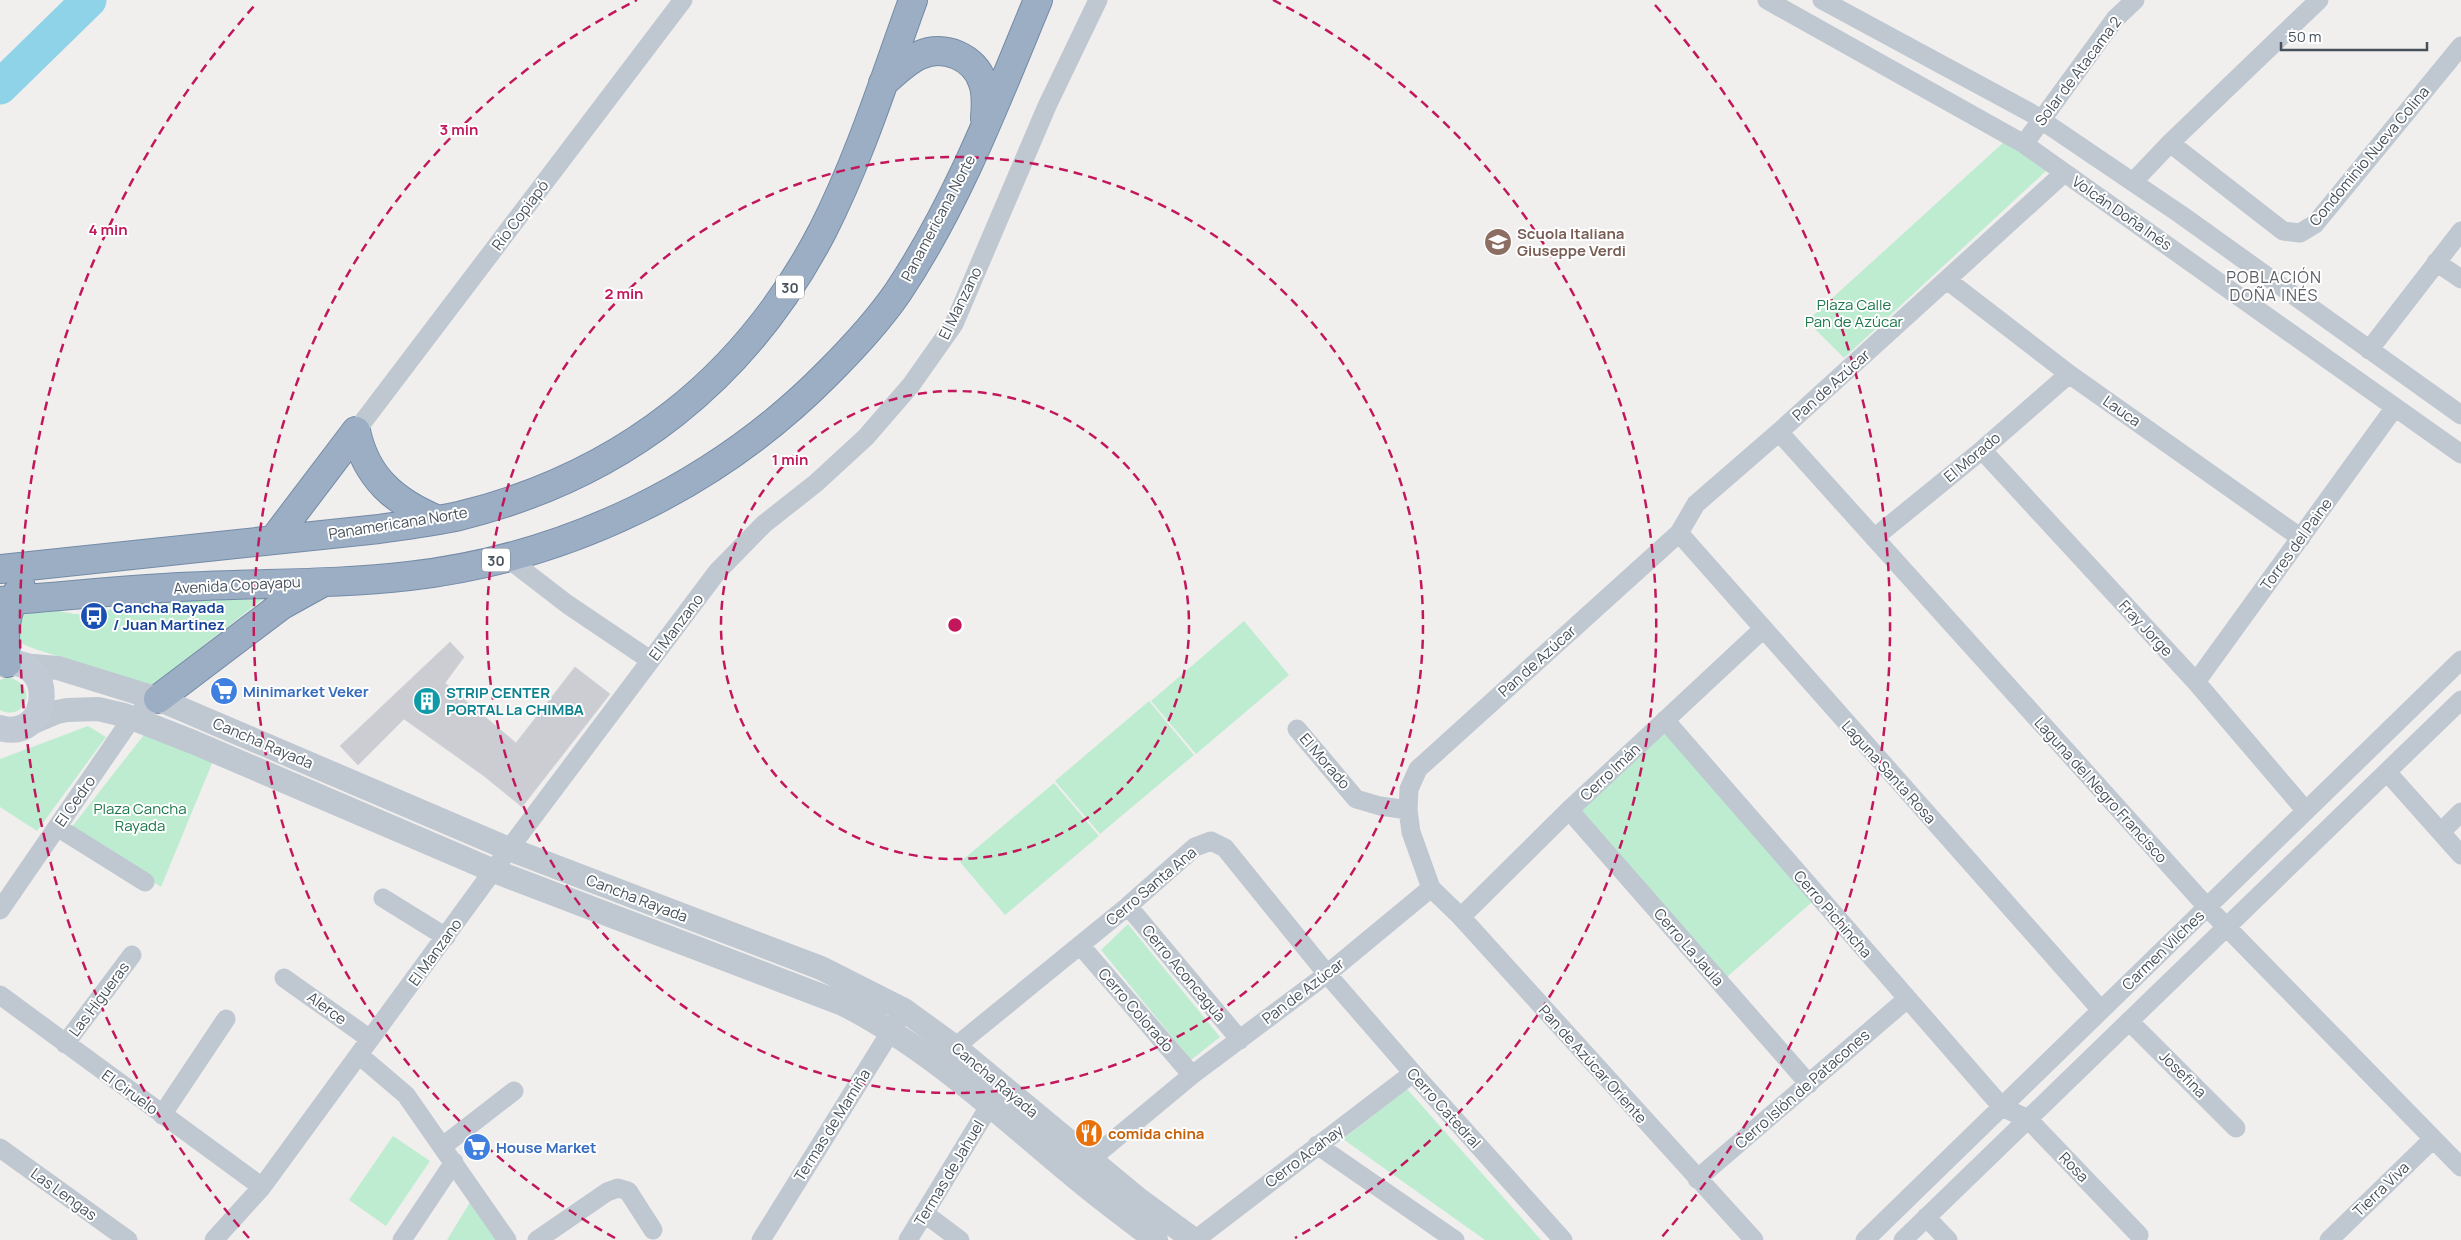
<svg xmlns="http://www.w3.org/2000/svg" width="2461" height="1240" viewBox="0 0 2461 1240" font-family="Manrope,sans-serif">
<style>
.green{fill:#beecd1}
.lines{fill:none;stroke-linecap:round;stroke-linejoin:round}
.river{stroke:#8ed3e7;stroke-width:35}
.building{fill:#cbcdd3;stroke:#d2d4d9}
.trunk-casing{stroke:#738ba6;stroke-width:30}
.minor{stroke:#bfc8d0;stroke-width:19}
.tertiary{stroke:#bfc8d0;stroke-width:24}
.secondary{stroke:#c0c9d4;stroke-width:26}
.trunk{stroke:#9caec4;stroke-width:28}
.ring{fill:none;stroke:#c2185b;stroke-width:2.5;stroke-dasharray:9 6}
.labels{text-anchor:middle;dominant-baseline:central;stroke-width:4;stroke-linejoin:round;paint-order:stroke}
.shield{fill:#fff;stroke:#7e858c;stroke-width:1}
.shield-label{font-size:14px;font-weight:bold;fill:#47515b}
.street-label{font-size:15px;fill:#47515b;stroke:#fff}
.education-label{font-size:15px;font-weight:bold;fill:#785e54;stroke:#fff;text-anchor:start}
.park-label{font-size:15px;fill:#1c784b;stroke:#fff}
.transit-label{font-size:15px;font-weight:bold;fill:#164399;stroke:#fff;text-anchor:start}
.shop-label{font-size:15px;font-weight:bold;fill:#366cbe;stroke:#fff;text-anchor:start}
.culture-label{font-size:15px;font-weight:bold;fill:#0d838f;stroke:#fff;text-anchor:start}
.food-label{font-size:15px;font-weight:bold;fill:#c56008;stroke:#fff;text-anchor:start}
.neighbourhood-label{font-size:16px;letter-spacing:1px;fill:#5b5e63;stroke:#fff}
.centre{fill:#c2185b;stroke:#fff;stroke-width:2.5}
.ring-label{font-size:15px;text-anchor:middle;font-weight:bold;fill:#c2185b;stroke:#fff;stroke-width:4;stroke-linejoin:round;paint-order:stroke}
</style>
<rect width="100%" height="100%" fill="#f1eeee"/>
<!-- green -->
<path class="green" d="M2005,141l42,29 -203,188 -37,-37z
M272,592l-120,94 -117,-37 -15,-6 -8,-13 11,-19 30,-1 21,4h20l64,-17z
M1244,621l45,54 -93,79 -45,-53z
M8,677c34,9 15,46 -8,33v-30z
M1149,701l45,54 -94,79 -45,-53z
M88,726l18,11 -69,94 -37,-24v-48z
M147,731l66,30 -52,126 -90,-59z
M1665,733l147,169 -85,75 -146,-166z
M1054,783l45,53 -94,79 -45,-53z
M1128,924l92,113 -29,23 -90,-110z
M1407,1089l134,151h-56l-142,-101z
M393,1136l37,25 -44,65 -37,-26z
M472,1199l31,41h-56z"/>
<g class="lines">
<!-- river -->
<path class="river" d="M0,87l89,-87"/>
</g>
<!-- building -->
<path class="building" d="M450,642l14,15 -19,26 71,60 59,-76 35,27 -88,113 -38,-31 -80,-57 -46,46 -18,-19z"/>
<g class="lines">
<!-- trunk casing -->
<g class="trunk-casing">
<path id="trunk" d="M883,83c11,-9 23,-22 37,-28 24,-11 55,2 63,28 4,11 3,23 2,35
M356,431c10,47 39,71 82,89
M274,539l82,-108
M0,569l379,-40c26,-4 53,-7 80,-13 163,-40 287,-137 364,-286 37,-73 62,-153 90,-230
M0,601c68,-5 136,-13 204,-15 68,-3 137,-2 205,-10 158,-18 309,-91 420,-204 25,-25 49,-51 69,-80 60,-90 99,-193 140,-292
M7,663c-4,-27 -3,-53 14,-76
M158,699l124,-94 38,-21"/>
</g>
<!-- minor -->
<path class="minor" d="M1767,0l257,144 437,310
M1822,0l209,113 149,101 281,201
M2170,143l113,88 17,2 15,-9 146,-178
M2024,144l91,-125 20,-19
M2133,182l37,-39 149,-143
M2436,262l25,17
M1947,280l122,94 232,164
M2369,350l92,-119
M356,431l327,-431
M1779,432l428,475 254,260
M1982,450l214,232 110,129
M1679,533l422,477
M1874,538l108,-88 87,-76
M506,557l61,47 83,56
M2196,682l199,-275
M1665,720l337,387 26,12 111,116
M1297,729l59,70 24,7 28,4
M2387,772l74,83
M1569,810l240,274
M57,827l88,55
M2441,832l20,-20
M383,898l63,39
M1128,906l112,134
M0,910l132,-192 26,-19
M1461,917l108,-107 194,-181
M1080,945l112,130
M284,978l86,61
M0,995l262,192
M2129,1021l107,107
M65,1044l67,-89
M955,1047l173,-141 67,-59 16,-6 14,7 102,126 86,99 150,167
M359,1055l47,40 101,145
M162,1115l64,-96
M1317,1145l138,95
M443,1146l71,-55
M0,1148l128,92
M1091,1159l101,-84 135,-101 104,-86
M1697,1179l210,-180
M924,1213l36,27
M1926,1217l22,23
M214,1240l48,-53 247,-338 208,-277 47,-48 52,-41 50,-46 45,-52 43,-61 93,-218 51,-106
M402,1240l52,-78
M537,1240l70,-48 11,-4 10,3 25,39
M761,1240l143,-230
M908,1240l82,-135
M1195,1240l218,-167
M1754,1240l-293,-323 -30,-29 -20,-56 -3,-22 1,-21 9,-20 261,-236 17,-29 83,-72 285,-259
M1865,1240l596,-580
M1903,1240l558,-540
M2329,1240l104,-101"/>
<!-- tertiary -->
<path class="tertiary" d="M21,665l37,3 100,31 351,150 312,119 83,42 51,37 183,152 56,41
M24,726l33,-14 10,-2 31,-1 26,6 69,27 301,129 349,133c84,43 154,108 226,168 28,24 58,46 87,68"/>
<!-- secondary -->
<path class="secondary" d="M0,664c58,-13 53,79 0,64"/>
<!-- trunk -->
<use href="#trunk" class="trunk"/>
</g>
<!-- distance rings -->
<g class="ring">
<circle cx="955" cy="625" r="234"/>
<circle cx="955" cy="625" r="468"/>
<path d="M615 1238A701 701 0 0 1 637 0M1273 0A701 701 0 0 1 1295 1238"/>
<path d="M249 1238A935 935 0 0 1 255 5M1655 5A935 935 0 0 1 1661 1238"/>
</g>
<!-- icons -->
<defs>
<g id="school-disc" transform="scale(1.4375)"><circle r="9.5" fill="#8d6e63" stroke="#fff"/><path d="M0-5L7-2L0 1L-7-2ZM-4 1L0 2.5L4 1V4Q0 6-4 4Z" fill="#fff"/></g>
<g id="bus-disc" transform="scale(1.4375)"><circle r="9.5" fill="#1a4fb4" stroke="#fff"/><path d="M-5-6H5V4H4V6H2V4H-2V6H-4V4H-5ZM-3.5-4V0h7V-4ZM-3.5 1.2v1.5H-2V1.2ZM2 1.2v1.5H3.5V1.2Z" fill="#fff"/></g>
<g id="supermarket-disc" transform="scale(1.4375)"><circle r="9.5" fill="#3f7fe0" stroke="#fff"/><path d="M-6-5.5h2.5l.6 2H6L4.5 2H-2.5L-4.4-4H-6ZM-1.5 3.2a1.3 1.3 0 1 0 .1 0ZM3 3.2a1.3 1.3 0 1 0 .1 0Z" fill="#fff"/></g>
<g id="building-disc" transform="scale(1.4375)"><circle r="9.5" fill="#0f9aa8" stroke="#fff"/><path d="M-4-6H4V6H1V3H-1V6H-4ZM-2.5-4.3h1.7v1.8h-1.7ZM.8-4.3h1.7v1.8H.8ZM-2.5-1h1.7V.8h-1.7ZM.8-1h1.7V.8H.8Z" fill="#fff"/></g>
<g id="restaurant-disc" transform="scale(1.4375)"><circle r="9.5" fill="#e8710a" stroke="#fff"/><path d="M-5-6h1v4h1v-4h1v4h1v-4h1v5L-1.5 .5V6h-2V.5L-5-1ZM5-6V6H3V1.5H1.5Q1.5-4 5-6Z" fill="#fff"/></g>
</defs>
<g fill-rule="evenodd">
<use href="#school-disc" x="1498" y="242"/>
<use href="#bus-disc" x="94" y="616"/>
<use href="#supermarket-disc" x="224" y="691"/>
<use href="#building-disc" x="427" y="701"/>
<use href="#restaurant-disc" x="1089" y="1133"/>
<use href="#supermarket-disc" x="477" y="1147"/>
</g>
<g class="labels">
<!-- shield labels -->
<g class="shield">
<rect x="776" y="275.5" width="28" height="23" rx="4"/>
<rect x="482" y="548.5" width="28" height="23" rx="4"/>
</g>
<g class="shield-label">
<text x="790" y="287">30</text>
<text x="496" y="560">30</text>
</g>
<!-- street labels -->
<g class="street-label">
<text transform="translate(2078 71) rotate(-53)">Solar de Atacama 2</text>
<text transform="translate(2369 156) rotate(-50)">Condominio Nueva Colina</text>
<text transform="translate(2122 213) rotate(35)">Volcán Doña Inés</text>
<text transform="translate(520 215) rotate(-53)">Río Copiapó</text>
<text transform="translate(938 218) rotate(-62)">Panamericana Norte</text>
<text transform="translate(960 303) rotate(-64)">El Manzano</text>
<text transform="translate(1831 385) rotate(-42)">Pan de Azúcar</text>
<text transform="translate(2122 411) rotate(35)">Lauca</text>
<text transform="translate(1972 457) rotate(-40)">El Morado</text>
<text transform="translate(398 523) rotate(-9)">Panamericana Norte</text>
<text transform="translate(2296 544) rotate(-54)">Torres del Paine</text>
<text transform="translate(237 585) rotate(-3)">Avenida Copayapu</text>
<text transform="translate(676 627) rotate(-53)">El Manzano</text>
<text transform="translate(2146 628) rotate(47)">Fray Jorge</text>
<text transform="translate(1537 661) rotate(-42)">Pan de Azúcar</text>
<text transform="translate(263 743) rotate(23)">Cancha Rayada</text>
<text transform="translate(1325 761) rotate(49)">El Morado</text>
<text transform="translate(1610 772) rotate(-43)">Cerro Imán</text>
<text transform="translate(1889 772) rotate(48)">Laguna Santa Rosa</text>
<text transform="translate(2101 790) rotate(48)">Laguna del Negro Francisco</text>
<text transform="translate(75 801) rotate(-55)">El Cedro</text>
<text transform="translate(1151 886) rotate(-40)">Cerro Santa Ana</text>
<text transform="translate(637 898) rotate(21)">Cancha Rayada</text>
<text transform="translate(1833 914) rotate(49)">Cerro Pichincha</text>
<text transform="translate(1689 947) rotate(49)">Cerro La Jaula</text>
<text transform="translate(2163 950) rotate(-44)">Carmen Vilches</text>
<text transform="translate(435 952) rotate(-54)">El Manzano</text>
<text transform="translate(1184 973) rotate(50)">Cerro Aconcagua</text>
<text transform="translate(1303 991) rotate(-37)">Pan de Azúcar</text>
<text transform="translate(99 999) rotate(-53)">Las Higueras</text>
<text transform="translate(327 1008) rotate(36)">Alerce</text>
<text transform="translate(1136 1010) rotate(49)">Cerro Colorado</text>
<text transform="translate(1593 1064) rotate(48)">Pan de Azúcar Oriente</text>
<text transform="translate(2183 1074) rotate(45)">Josefina</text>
<text transform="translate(995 1080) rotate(40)">Cancha Rayada</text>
<text transform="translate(1802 1089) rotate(-41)">Cerro Islón de Patacones</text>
<text transform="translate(130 1092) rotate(36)">El Ciruelo</text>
<text transform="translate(1444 1108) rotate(48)">Cerro Catedral</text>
<text transform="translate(832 1125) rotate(-58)">Termas de Mamiña</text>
<text transform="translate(1304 1156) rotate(-37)">Cerro Acahay</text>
<text transform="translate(2074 1167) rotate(46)">Rosa</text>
<text transform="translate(949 1173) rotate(-59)">Termas de Jahuel</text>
<text transform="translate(2381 1189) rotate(-44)">Tierra Viva</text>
<text transform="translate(64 1194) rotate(36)">Las Lengas</text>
</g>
<!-- education labels -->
<g class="education-label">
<text x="1517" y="233">Scuola Italiana<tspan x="1517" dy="17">Giuseppe Verdi</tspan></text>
</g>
<!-- park labels -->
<g class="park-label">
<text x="1854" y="304">Plaza Calle<tspan x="1854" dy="17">Pan de Azúcar</tspan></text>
<text x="140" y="808">Plaza Cancha<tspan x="140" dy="17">Rayada</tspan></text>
</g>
<!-- transit labels -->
<g class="transit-label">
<text x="113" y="607">Cancha Rayada<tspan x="113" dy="17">/ Juan Martinez</tspan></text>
</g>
<!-- shop labels -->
<g class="shop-label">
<text x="243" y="691">Minimarket Veker</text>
<text x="496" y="1147">House Market</text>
</g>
<!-- culture labels -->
<g class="culture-label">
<text x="446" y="692">STRIP CENTER<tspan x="446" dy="17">PORTAL La CHIMBA</tspan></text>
</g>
<!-- food labels -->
<g class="food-label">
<text x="1108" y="1133">comida china</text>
</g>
<!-- neighbourhood labels -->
<g class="neighbourhood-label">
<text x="2274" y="277">POBLACIÓN<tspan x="2274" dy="18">DOÑA INÉS</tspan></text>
</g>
</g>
<circle cx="955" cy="625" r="8" class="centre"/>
<g class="ring-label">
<text x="459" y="135">3 min</text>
<text x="108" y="235">4 min</text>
<text x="624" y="299">2 min</text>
<text x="790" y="465">1 min</text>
</g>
<!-- scale -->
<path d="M2281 42v8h146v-8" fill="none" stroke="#47515b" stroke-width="2.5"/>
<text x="2288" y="42" font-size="15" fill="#47515b" stroke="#ffffff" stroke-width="4" paint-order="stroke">50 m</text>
</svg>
